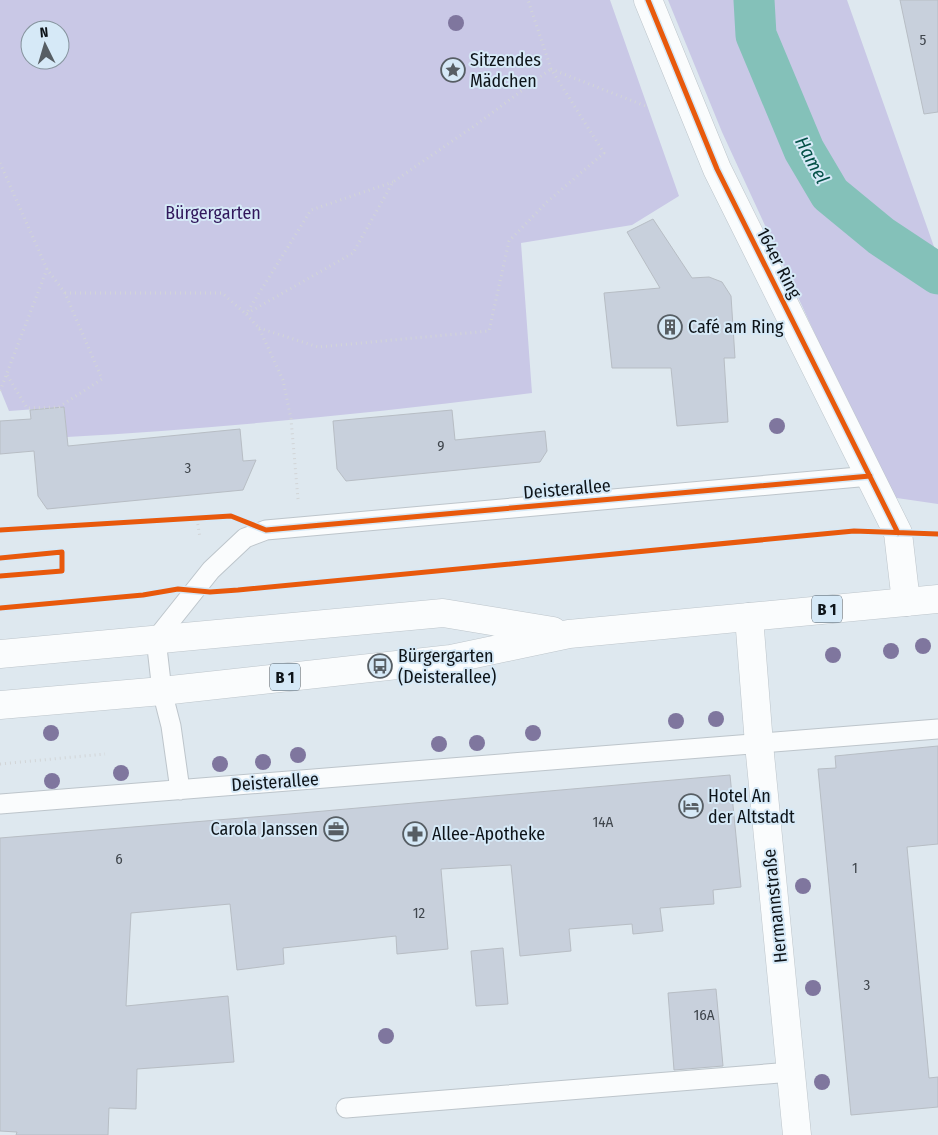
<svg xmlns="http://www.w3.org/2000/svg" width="938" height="1135" viewBox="0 0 938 1135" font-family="'Fira Sans Condensed',sans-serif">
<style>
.green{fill:#c9c8e6;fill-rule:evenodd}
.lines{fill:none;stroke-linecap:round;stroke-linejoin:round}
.canal{stroke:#84c1b9;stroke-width:41}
.building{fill:#c8d0dc;stroke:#b7bdc4}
.lane-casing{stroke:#bdc5cb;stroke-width:21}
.street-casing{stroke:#bdc5cb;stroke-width:29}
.primary-casing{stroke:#bdc5cb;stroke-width:29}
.path{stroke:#d2d5d7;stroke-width:3;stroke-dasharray:1 4;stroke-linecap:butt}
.lane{stroke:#fafcfd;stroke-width:19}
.street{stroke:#fafcfd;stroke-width:28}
.primary{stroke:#fafcfd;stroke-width:28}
.cycleway-casing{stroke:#d6e9f7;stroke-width:8}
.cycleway{stroke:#e8590c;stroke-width:5}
.tree{fill:#7f769e}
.labels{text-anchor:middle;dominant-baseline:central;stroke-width:4;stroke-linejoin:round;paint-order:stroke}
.number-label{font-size:15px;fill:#40464d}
.shield{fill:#d6e9f7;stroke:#4a545c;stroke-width:1}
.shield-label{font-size:16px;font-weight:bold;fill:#0e1419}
.poi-label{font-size:18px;fill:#0e1419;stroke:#d6e9f7;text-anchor:start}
.park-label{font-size:18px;fill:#31185c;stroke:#d6e9f7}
.street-label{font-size:18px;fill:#0e1419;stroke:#d6e9f7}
.water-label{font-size:19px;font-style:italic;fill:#045047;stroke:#d6e9f7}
</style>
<rect width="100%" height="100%" fill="#dee8ef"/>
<!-- green -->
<path class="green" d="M0,0h610l69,196 -47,29 -111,18 11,150c-154,20 -310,35 -465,44l-3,-30 -55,4 -9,-22zM30,30h30v30h-30z
M668,0h179l91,258v246l-48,-7 -168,-365z"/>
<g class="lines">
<!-- canal -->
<path class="canal" d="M754,0l2,35 48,115 26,44 51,42 57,38"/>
</g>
<!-- building -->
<path class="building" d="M900,0h38v112l-14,2z
M653,219l39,59 17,-1 13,5 9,14 4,62h-11l4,64 -51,4 -6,-58h-59l-8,-75 56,-5 -33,-56z
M64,407l4,39 172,-17 3,32 13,-1 -13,30 -196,19 -9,-13 -4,-45 -34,3v-33l31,-2 -1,-9z
M452,410l3,30 90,-9 2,20 -7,11 -194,19 -9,-12 -4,-48z
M938,746v98l-31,3 22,231 9,-1v30l-87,8 -33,-346 18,-1 -1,-12z
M730,775l11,112 -28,3 1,14 -54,4 3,23 -30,3 -1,-10 -63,5 2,22 -51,5 -9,-91 -70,4 7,80 -51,5 -1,-18 -113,12 1,16 -47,6 -7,-66 -99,9 -5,93 102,-10 6,66 -97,7 -1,40 -27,-1 -1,27h-92l1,-3 -17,-1v-293l290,-24z
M503,948l5,56 -32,2 -5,-55z
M716,989l7,77 -49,4 -6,-77z"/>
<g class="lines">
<!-- lane casing -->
<g class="lane-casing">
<path id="lane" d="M180,790l-9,-64 -9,-35 -6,-52 55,-69 34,-32 21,-8 604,-54
M0,804l938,-75
M346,1108l445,-36"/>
</g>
<!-- street casing -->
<g class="street-casing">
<path id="street" d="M648,0l69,169 181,364 8,69
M749,617l10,127 38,391"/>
</g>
<!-- primary casing -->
<g class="primary-casing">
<path id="primary" d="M0,654l443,-41 110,18
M0,705l162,-14 289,-32 118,-25 369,-35"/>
</g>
<!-- path -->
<path class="path" d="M551,69l97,38
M0,163l47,106 18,24 37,86 -43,28 -32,1 -20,-33
M65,293h157l24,21 107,-61 40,-71 84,-58 74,-55
M259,328l59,19 171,-16 20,-90 38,-39 57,-49 -53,-84 -23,-69
M0,391l47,-122
M298,499l-7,-80 -8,-39 -24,-52 -13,-14 65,-104 82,-28
M197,519l3,19
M0,530l224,-13
M0,558l62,-6v19l-62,5
M0,764l105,-10"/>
<!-- lane -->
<use href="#lane" class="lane"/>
<!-- street -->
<use href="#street" class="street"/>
<!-- primary -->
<use href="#primary" class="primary"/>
<!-- cycleway casing -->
<g class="cycleway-casing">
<path id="cycleway" d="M648,0l69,169 181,364
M0,530l231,-14 35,14 604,-54
M0,558l62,-6v19l-62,5
M0,608l143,-13 35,-6 32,3 28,-2 616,-59 84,3"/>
</g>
<!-- cycleway -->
<use href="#cycleway" class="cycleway"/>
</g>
<!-- trees -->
<g class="tree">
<circle cx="456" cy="23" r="8"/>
<circle cx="777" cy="426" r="8"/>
<circle cx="923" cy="646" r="8"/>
<circle cx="891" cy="651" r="8"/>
<circle cx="833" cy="655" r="8"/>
<circle cx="716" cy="719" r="8"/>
<circle cx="676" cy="721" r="8"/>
<circle cx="51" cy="733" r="8"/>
<circle cx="533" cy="733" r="8"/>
<circle cx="477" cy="743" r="8"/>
<circle cx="439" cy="744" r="8"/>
<circle cx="298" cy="755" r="8"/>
<circle cx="263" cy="762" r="8"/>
<circle cx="220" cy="764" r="8"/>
<circle cx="121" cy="773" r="8"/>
<circle cx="52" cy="781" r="8"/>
<circle cx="803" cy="886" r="8"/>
<circle cx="813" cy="988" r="8"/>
<circle cx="386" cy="1036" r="8"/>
<circle cx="822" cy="1082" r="8"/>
</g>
<!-- icons -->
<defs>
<g id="sight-ring" transform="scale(1.25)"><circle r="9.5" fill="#d6e9f7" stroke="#575e64" stroke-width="1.5"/><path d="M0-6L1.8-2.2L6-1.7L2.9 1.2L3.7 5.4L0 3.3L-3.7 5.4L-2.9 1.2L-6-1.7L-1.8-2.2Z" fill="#575e64"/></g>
<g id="building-ring" transform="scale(1.25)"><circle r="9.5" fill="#d6e9f7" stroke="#575e64" stroke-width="1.5"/><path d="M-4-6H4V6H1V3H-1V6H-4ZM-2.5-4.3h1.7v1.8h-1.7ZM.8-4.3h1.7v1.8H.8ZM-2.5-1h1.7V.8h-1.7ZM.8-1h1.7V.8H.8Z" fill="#575e64"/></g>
<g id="bus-ring" transform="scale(1.25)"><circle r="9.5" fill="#d6e9f7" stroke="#575e64" stroke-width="1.5"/><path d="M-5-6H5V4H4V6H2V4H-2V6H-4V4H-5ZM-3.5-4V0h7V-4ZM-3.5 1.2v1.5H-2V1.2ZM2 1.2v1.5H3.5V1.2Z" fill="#575e64"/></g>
<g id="hotel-ring" transform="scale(1.25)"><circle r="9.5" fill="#d6e9f7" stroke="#575e64" stroke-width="1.5"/><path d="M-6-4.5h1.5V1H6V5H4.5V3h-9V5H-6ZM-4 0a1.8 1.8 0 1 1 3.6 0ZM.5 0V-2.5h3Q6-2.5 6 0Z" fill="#575e64"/></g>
<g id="office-ring" transform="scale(1.25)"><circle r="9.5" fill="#d6e9f7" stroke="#575e64" stroke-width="1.5"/><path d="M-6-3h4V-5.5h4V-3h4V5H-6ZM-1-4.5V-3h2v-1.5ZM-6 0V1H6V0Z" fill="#575e64"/></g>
<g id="pharmacy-ring" transform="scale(1.25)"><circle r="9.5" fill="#d6e9f7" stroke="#575e64" stroke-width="1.5"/><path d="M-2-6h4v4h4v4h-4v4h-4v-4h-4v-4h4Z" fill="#575e64"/></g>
</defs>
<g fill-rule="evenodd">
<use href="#sight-ring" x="453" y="70"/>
<use href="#building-ring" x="670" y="327"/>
<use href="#bus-ring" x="380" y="666"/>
<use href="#hotel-ring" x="691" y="806"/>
<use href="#office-ring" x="336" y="829"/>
<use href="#pharmacy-ring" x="415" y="834"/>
</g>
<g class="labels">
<!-- number labels -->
<g class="number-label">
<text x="923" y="40">5</text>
<text x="441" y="446">9</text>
<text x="188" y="468">3</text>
<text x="603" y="822">14A</text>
<text x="119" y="859">6</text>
<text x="855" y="868">1</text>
<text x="419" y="913">12</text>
<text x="867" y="985">3</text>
<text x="704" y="1015">16A</text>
</g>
<!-- shield labels -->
<g class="shield">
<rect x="812" y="595.5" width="30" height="27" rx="4"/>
<rect x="270" y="663.5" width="30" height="27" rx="4"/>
</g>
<g class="shield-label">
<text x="827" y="609">B 1</text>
<text x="285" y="677">B 1</text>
</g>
<!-- poi labels -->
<g class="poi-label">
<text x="470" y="60">Sitzendes<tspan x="470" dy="21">Mädchen</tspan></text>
<text x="688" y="327">Café am Ring</text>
<text x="398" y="656">Bürgergarten<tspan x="398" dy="21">(Deisterallee)</tspan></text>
<text x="708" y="796">Hotel An<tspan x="708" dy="21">der Altstadt</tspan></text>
<text x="318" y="829" text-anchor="end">Carola Janssen</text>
<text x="432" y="834">Allee-Apotheke</text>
</g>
<!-- park labels -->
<g class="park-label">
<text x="213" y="213">Bürgergarten</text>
</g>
<!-- street labels -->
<g class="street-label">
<text transform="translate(779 263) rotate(63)">164er Ring</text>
<text transform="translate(567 489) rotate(-5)">Deisterallee</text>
<text transform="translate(275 782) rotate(-4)">Deisterallee</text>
<text transform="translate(775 906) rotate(-96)">Hermannstraße</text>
</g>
<!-- water labels -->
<g class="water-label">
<text transform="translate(812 160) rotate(62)">Hamel</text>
</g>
</g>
<!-- north arrow -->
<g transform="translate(45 45) rotate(355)"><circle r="24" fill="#d6e9f7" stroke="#86949e"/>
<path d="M0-4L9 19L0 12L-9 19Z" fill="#575e64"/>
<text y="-8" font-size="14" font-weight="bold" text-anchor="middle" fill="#0e1419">N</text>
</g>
</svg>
